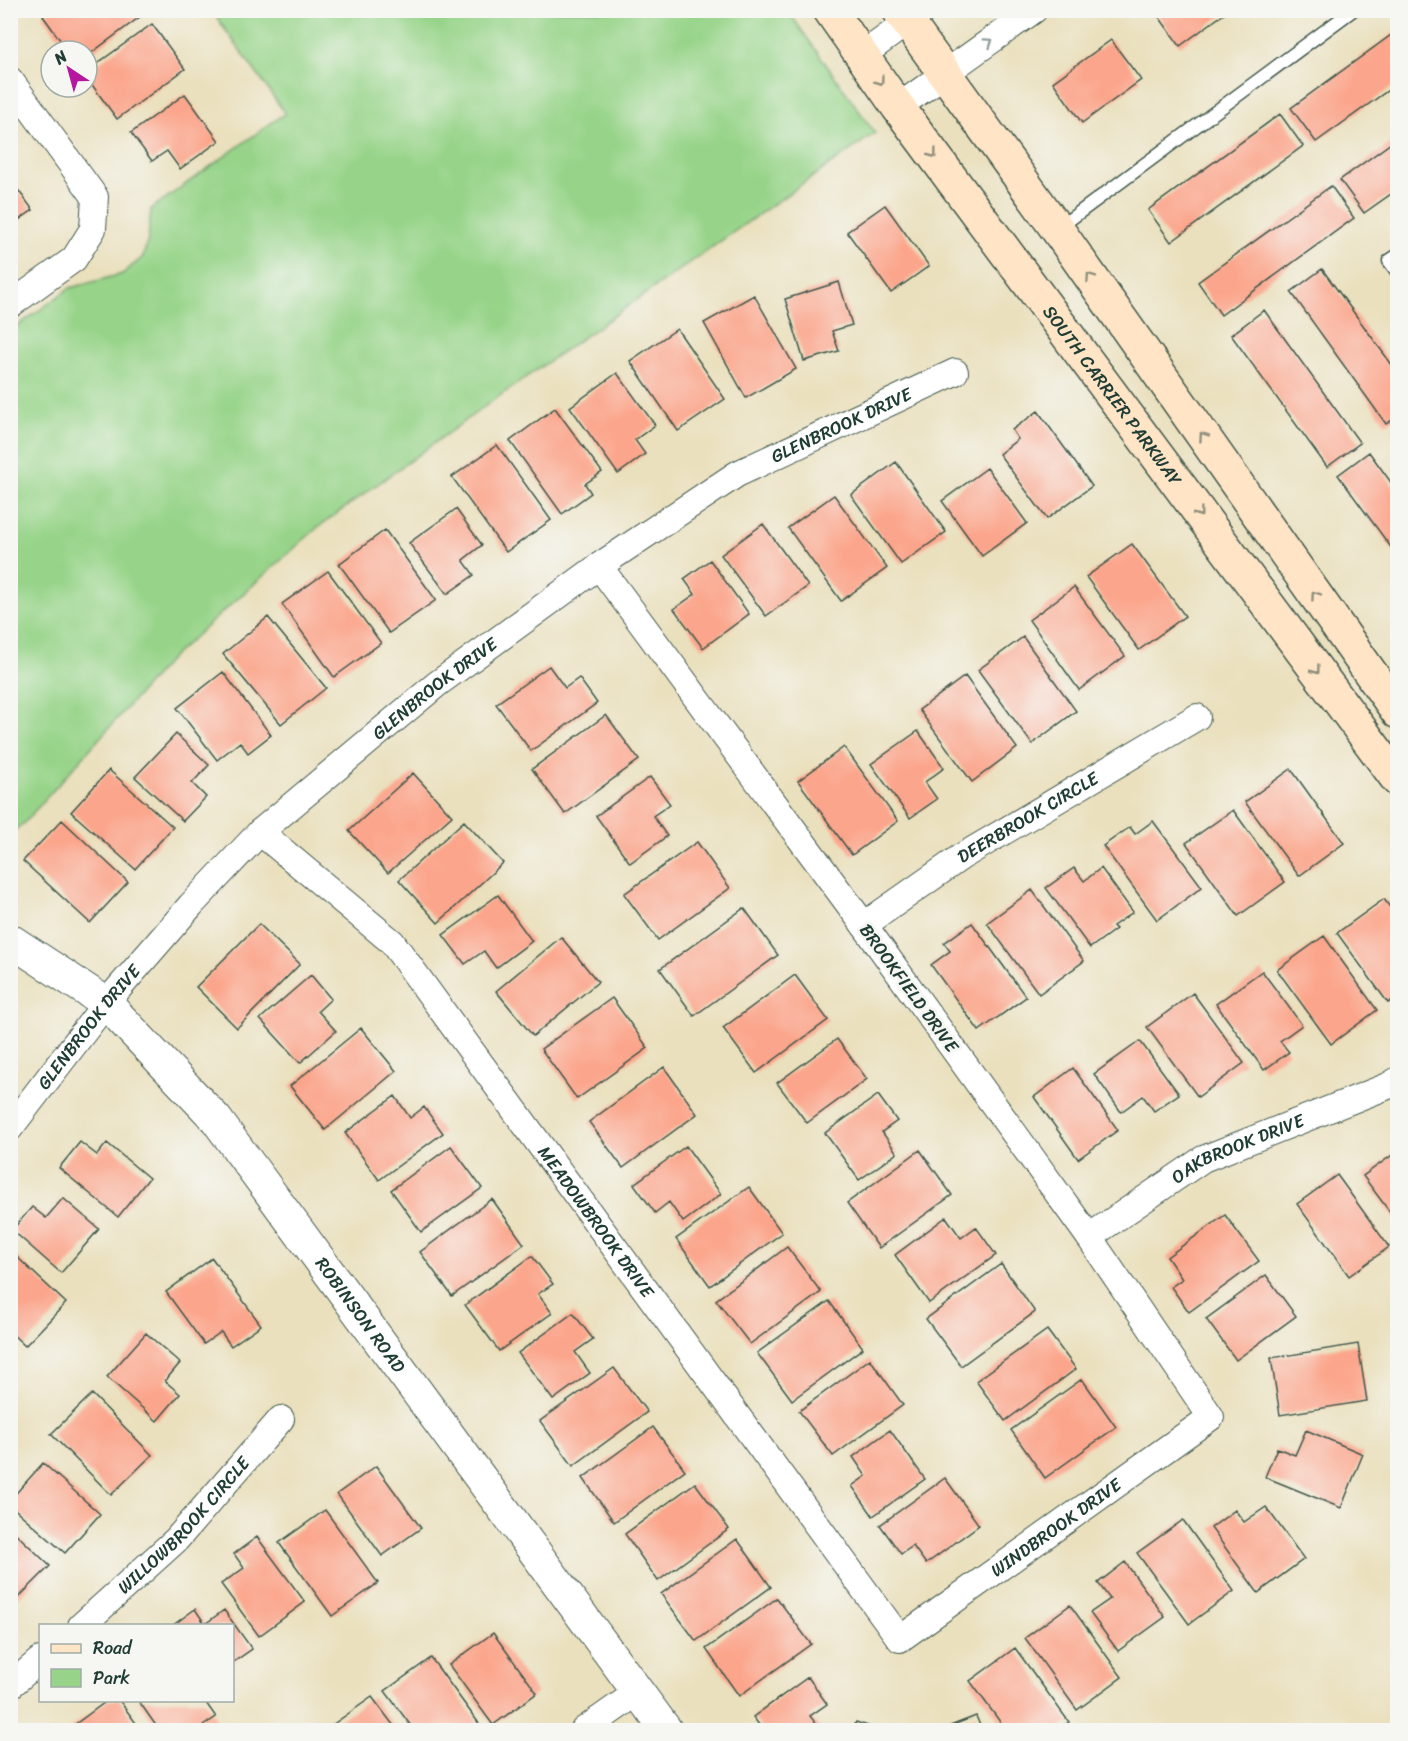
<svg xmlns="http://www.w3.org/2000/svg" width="1408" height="1741" viewBox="0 0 1408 1741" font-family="Sriracha,sans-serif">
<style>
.green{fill:#97d489;stroke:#5b885e;stroke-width:1.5}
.building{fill:#fba68c}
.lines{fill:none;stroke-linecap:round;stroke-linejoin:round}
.service-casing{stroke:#3d5549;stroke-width:15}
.minor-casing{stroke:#3d5549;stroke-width:28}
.tertiary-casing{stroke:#3d5549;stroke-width:34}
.secondary-casing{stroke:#3d5549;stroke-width:36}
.service{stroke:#fff;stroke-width:12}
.minor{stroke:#fff;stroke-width:26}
.tertiary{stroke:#fff;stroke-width:32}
.secondary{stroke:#ffe4c6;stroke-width:33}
.oneway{stroke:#8f9e9a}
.oneway2{stroke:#8f907d}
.labels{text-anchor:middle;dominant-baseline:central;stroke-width:6;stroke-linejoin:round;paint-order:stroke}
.street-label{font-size:18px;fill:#1f3d34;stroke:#f6f6f2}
</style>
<rect width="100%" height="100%" fill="#f6f6f2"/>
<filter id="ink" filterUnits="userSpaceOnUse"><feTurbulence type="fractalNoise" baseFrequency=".0167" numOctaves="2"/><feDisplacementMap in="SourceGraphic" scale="12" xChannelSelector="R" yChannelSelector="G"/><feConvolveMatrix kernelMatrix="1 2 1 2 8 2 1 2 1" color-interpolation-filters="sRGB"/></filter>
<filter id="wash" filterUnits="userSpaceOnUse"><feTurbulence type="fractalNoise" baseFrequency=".008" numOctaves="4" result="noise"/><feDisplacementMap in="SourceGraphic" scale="24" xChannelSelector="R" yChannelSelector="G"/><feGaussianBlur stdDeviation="1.35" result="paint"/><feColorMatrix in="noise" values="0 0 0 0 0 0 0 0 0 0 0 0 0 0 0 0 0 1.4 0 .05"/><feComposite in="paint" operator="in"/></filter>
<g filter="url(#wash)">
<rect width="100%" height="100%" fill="#eae0bd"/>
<!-- green -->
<path class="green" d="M212,11h576l87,122 -384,269 -174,126 -145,129 -148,166 -13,10v-502l59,-43 52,-14 21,-17 5,-18 3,-30 134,-96z"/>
<g id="blocks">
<!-- building -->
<path class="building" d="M50,10h87l4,6 -54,40v-5h-19l-25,-35z
M1154,10h75l-49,36z
M152,24l33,45 -68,50 -30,-41v-7z
M1398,30v53l-82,59 -25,-34z
M1111,40l30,40 -59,43 -29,-41z
M185,94l34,47 -39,28 -13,-18 -15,10 -21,-28z
M1280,114l23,32 -132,96 -23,-32z
M1398,138v51l-34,24 -24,-33z
M10,179l23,31 -23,16z
M1331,186l23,32 -133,97 -23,-33z
M885,205l44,61 -38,27 -44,-61z
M1322,269l76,104v43l-12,8 -95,-132z
M839,282l13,43 -20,6 7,20 -35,10 -19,-62z
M754,295l42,74 -50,29 -42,-75z
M1264,310l96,133 -33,24 -96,-132z
M677,329l48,70 -47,32 -48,-70z
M617,373l38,52 -20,15 10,14 -27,20 -48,-67z
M555,408l47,64 -17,12 6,9 -29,21 -52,-73z
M1038,411l54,75 -45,33 -48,-65 19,-15 -6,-9z
M497,445l54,75 -45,32 -54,-75z
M1369,452l29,40v65l-60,-82z
M896,462l50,70 -45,32 -50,-69z
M987,468l40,55 -45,33 -40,-55z
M834,495l53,73 -46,33 -53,-73z
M456,509l26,36 -19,15 11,15 -27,19 -38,-51z
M763,524l45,62 -42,30 -45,-61z
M385,530l51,70 -47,33 -50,-69z
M1132,544l53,72 -46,34 -53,-73z
M710,560l39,54 -46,34 -29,-39 21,-15 -11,-15z
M328,571l53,72 -47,34 -52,-73z
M1074,587l51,69 -46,34 -50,-70z
M268,617l58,71 -45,36 -58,-70z
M1023,637l53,74 -44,33 -54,-74z
M549,666l16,22 14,-10 18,25 -66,48 -35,-47z
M223,672l48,63 -23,18 -8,-11 -23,18 -40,-52z
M965,676l52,72 -45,34 -53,-72z
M606,715l33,45 -74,54 -33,-45z
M918,731l26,37 -19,14 12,17 -27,19 -39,-54z
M176,734l33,31 -17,18 14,14 -23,24 -48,-44z
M844,747l54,74 -46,34 -54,-74z
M1291,769l53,74 -45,33 -54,-74z
M109,770l64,57 -38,42 -64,-57z
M413,773l39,43 -64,57 -39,-42z
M650,777l20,27 -17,12 14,20 -37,27 -34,-47z
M1233,810l52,72 -47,34 -52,-73z
M62,820l66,62 -38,41 -67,-62z
M464,821l39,42 -65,60 -39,-43z
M1153,821l49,66 -45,33 -54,-74 27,-19 5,7z
M697,842l33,46 -72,52 -34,-46z
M1074,868l10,13 17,-13 32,44 -20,14 3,3 -26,19 -44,-60z
M1032,890l52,71 -45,33 -52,-71z
M498,895l34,46 -36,27 -12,-17 -19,13 -22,-29z
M1384,899l14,19v79l-10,6 -51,-70z
M744,908l34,47 -84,61 -34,-47z
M972,923l54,74 -47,34 -48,-66 19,-14 -6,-8z
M259,924l41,40 -63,64 -41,-41z
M1324,936l53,74 -46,34 -54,-74z
M561,937l37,45 -65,54 -37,-45z
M1262,971l40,54 -22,16 9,11 -25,18 -48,-66z
M311,975l20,24 -13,12 18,20 -36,32 -40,-44z
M795,975l33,45 -72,53 -33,-45z
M1193,993l51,70 -46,34 -51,-70z
M612,998l36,50 -71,51 -36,-50z
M361,1028l35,43 -71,59 -35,-44z
M837,1039l30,40 -60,44 -30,-40z
M1140,1041l39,53 -25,17 -11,-15 -22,16 -27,-38z
M664,1067l33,47 -74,54 -34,-46z
M1073,1068l45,62 -40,29 -44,-62z
M878,1095l19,26 -15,11 15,21 -38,27 -34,-47z
M395,1096l15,22 14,-11 19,26 -64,47 -34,-47z
M80,1142l17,13 10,-12 42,35 -31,39 -59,-49z
M451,1146l31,42 -61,44 -30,-42z
M686,1146l35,48 -38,28 -14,-20 -14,11 -21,-29z
M920,1150l32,45 -73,53 -32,-45z
M1398,1151v72l-35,-47z
M1337,1175l52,72 -40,29 -52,-72z
M749,1187l33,46 -72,53 -34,-47z
M63,1198l36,31 -38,44 -49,-43 20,-23 14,11z
M492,1199l32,45 -72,52 -32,-44z
M1225,1215l34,46 -70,51 -18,-25 11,-8 -15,-22z
M946,1217l15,21 15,-11 20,28 -67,48 -34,-48z
M787,1247l34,45 -71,52 -34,-44z
M16,1256l50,47 -41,43 -15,-14v-70z
M532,1256l21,28 -15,10 14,19 -53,38 -34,-46z
M212,1258l49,67 -30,21 -10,-14 -17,12 -38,-52z
M1001,1264l34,48 -74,54 -35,-47z
M1266,1275l30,41 -60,44 -30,-41z
M829,1301l34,47 -71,52 -35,-47z
M573,1313l20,26 -18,13 15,21 -37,27 -35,-47z
M1047,1330l29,39 -71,52 -29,-40z
M146,1333l34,30 -15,18 15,13 -23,27 -50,-44z
M1358,1344l9,57 -87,14 -9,-57z
M870,1359l33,46 -70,51 -34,-45z
M614,1368l33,44 -74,54 -33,-45z
M1082,1379l34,48 -71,51 -34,-48z
M92,1394l60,61 -41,40 -60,-61z
M653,1427l32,43 -71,52 -31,-44z
M890,1430l35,49 -52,37 -21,-30 14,-10 -13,-19z
M1306,1430l57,24 -22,54 -76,-31 12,-29 18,7z
M43,1463l57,51 -35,39 -55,-48v-5z
M376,1466l45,62 -39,28 -45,-62z
M945,1478l34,47 -53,39 -13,-18 -12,8 -21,-29z
M695,1483l34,46 -71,52 -33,-47z
M1266,1507l38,52 -46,34 -47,-65 24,-18 9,12z
M325,1510l53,73 -46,33 -53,-73z
M1183,1520l51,71 -45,33 -52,-71z
M10,1528l40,38 -40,40z
M257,1537l48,65 -46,34 -38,-52 23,-16 -10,-14z
M737,1539l34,48 -75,54 -35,-47z
M1125,1562l40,55 -47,34 -28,-38 20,-14 -12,-16z
M777,1598l34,46 -72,52 -33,-47z
M1070,1605l52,72 -45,33 -52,-72z
M195,1609l10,15 19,-14 28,39 -20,14v-37h-60z
M493,1633l44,60 -44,32 -44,-60z
M1015,1648l54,74 -12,8h-51l-36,-49z
M431,1658l52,71 -2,1h-67l-29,-39z
M808,1677l19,27 -17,12 11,14h-58l-10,-13z
M372,1697l25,33h-72z
M108,1700h11l22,30h-70l-1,-2z
M138,1700h66l12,17 -19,13h-38z
M976,1716l6,14h-42z
M856,1722l24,8h-27z"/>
</g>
</g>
<g filter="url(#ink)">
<use href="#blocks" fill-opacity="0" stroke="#3d5549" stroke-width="1.5"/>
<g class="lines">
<!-- service casing -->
<g class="service-casing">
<path id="service" d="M1057,229l296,-219
M1398,255l-9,6 9,12"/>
</g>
<!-- minor casing -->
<g class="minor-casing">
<g id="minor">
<path d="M861,56l63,-46"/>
<path d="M10,80l85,117 -2,32 -19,30 -64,46"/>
<path d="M898,107l136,-97"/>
<path id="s1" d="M260,832l132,110 508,697 311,-222 -122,-180 -225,-312 -265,-359"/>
<path id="s2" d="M864,925l97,-68 236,-140"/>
<path id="s3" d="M10,1128l96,-125 85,-98 69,-73 177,-148 162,-118 138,-92 218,-102"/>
<path id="s4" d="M1089,1237l114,-78 185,-73 10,-6"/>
<path id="s5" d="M81,1626l95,-86 105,-121"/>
<path d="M10,1686l30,-26"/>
<path d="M584,1730l54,-38"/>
</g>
</g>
<!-- tertiary casing -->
<g class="tertiary-casing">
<g id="tertiary">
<path id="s6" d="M10,940l96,63 110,116 450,611"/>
</g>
</g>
<!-- secondary casing -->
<g class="secondary-casing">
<g id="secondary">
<path id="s7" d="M830,10l68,97 500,673"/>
<path d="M899,10l158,219 341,483"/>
</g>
</g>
<!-- service -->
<use href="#service" class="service"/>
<!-- minor -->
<use href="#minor" class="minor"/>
<!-- tertiary -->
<use href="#tertiary" class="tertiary"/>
<!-- secondary -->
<use href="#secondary" class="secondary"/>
</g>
<!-- one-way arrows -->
<defs><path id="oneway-chevron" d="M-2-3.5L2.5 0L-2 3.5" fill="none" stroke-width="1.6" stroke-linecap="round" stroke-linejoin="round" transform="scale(1.5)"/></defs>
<use class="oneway" href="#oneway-chevron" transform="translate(989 42) rotate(-35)"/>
<g class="oneway2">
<use href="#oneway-chevron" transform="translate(880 81) rotate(54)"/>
<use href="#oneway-chevron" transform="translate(933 154) rotate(53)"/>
<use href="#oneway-chevron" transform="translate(1090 277) rotate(-125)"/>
<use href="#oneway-chevron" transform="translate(1203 436) rotate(-125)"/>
<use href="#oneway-chevron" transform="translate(1199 513) rotate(53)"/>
<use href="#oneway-chevron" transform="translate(1315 595) rotate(-125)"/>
<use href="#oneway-chevron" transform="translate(1316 670) rotate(53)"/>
</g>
</g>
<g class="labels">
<!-- street labels -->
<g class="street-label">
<text stroke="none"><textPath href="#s7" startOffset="478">SOUTH CARRIER PARKWAY</textPath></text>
<text stroke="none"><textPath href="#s3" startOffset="1100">GLENBROOK DRIVE</textPath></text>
<text stroke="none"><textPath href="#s3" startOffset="614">GLENBROOK DRIVE</textPath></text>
<text stroke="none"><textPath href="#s2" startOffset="196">DEERBROOK CIRCLE</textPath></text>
<text transform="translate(909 988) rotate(54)">BROOKFIELD DRIVE</text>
<text stroke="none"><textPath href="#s3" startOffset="128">GLENBROOK DRIVE</textPath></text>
<text stroke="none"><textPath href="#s4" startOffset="174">OAKBROOK DRIVE</textPath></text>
<text stroke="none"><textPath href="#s1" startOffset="518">MEADOWBROOK DRIVE</textPath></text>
<text stroke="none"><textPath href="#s6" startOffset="518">ROBINSON ROAD</textPath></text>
<text stroke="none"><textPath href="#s5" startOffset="144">WILLOWBROOK CIRCLE</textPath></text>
<text stroke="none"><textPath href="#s1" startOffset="1226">WINDBROOK DRIVE</textPath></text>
</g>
</g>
<!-- margin -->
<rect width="1408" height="1741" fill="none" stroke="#f6f6f2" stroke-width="36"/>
<!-- legend -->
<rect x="39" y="1624" width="195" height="78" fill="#f6f6f2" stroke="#a0aca6" stroke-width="1.5"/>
<rect x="51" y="1644" width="30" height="9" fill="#ffe4c6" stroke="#a0aca6" stroke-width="1.5"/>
<text x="93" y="1654" font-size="18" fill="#1f3d34">Road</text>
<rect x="51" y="1669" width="30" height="18" fill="#97d489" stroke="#a0aca6" stroke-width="1.5"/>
<text x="93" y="1684" font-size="18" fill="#1f3d34">Park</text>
<!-- north arrow -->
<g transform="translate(69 69) rotate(324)"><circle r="28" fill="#f6f6f2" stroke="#a0aca6" stroke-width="1.5"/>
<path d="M0-4.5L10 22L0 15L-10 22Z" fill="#b5179e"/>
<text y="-9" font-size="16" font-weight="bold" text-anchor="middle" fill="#1f3d34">N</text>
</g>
</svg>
